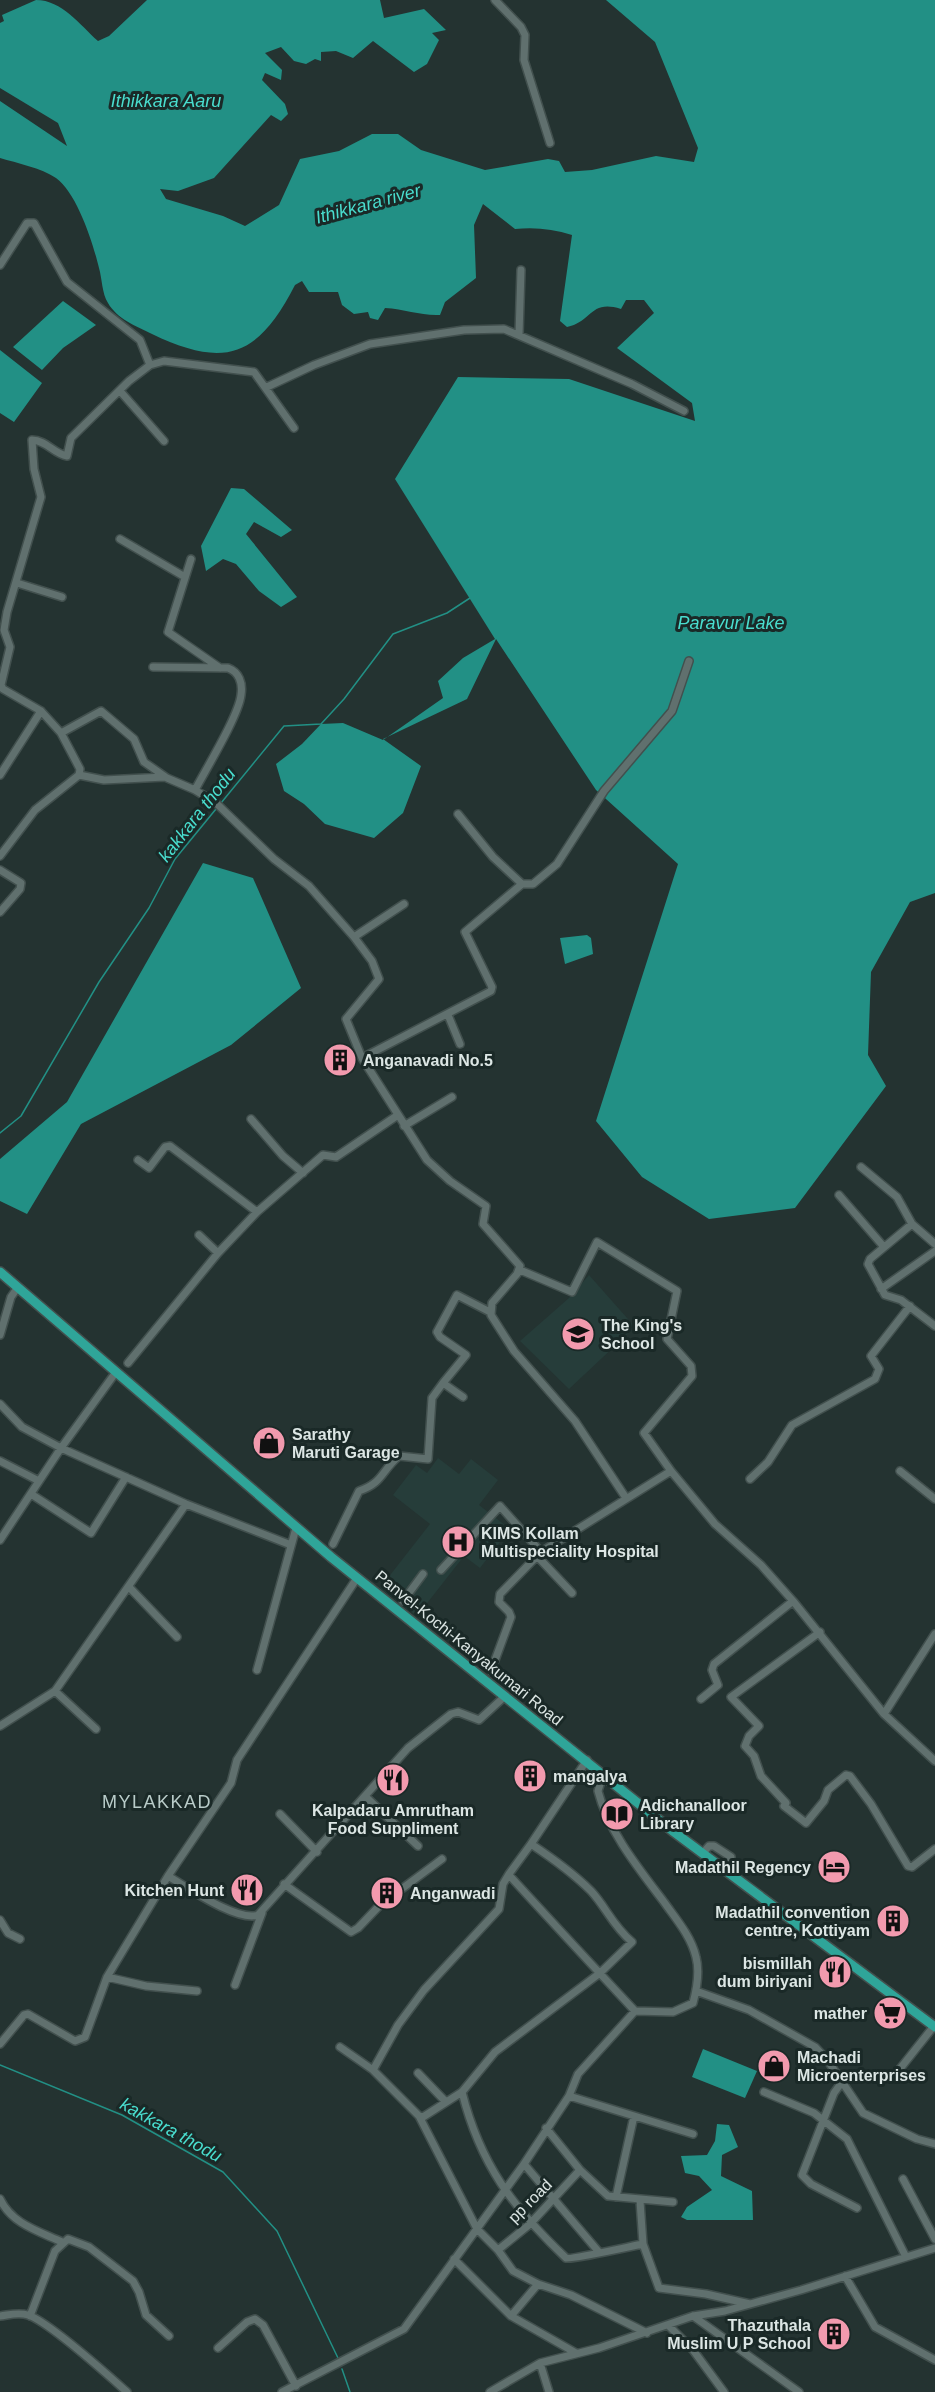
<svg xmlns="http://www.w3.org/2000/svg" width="935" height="2392" viewBox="0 0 935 2392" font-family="Helvetica,sans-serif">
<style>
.built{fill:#263d3a}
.water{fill:#229085}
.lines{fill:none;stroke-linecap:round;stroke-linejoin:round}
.stream{stroke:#229085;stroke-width:1.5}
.minor-casing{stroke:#42504e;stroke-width:10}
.highway-casing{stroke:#42504e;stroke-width:12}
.minor{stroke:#60706e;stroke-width:7}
.highway{stroke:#2fa599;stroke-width:9}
.labels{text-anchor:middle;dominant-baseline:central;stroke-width:6;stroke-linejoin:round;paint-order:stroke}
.poi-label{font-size:16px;font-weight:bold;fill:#dce6e4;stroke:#1a2927;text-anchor:start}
.street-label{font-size:16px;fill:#dce6e4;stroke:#1a2927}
.water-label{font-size:18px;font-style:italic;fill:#49ddce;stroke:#1a2927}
.neighbourhood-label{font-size:18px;letter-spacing:1.5px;fill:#b9ccc9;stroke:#1a2927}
</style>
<rect width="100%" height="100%" fill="#243331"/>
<!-- built -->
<path class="built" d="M589,1275l46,52 -66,62 -49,-48 49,-43z
M438,1458l21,16 12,-15 27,21 -19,25 31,24 -30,39 -16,-12 -47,60 -37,-28 50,-64 -37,-29 23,-30 11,8z"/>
<!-- water -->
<path class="water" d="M36,0c26,0 44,25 62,41l11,-5 38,-36h233l4,18 40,-9 22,21 -14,3 7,7 -12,24 -13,8 -41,-31 -20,17 -17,-7 -15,1v9l-6,-2 -9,5 -12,-3 -13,-14 -16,6 17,17 -1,10 -16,-7 -3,7 23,24 3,10 -7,7 -10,-6 -57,63 -36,13 -18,-2 6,10 57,17 22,10 34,-21 21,-46 39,-8 33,-17h26l23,16 64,20 63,-11 11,2 6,11 27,-2 64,-14 38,6 4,-14 -43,-106 -49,-42h329v893l-25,9 -39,70 -3,83 18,31 -91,122 -86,11 -67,-42 -46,-56 82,-257 -82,-74 -100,-151 -29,60 -84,40 38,27 -18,47 -29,25 -49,-14 -21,-20 -20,-13 -8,-27 26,-20 19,-20 22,-1 40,17 60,-42 -5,-17 25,-23 32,-19 -100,-160 63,-102 111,2 126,42 -3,-18 -75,-55 37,-35 -10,-13h-18l-5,9c-31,-10 -29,13 -54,18l-7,-6 12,-86c-19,-6 -37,-8 -57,-6l-32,-25 -9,21 2,53 -31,24 -5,13c-19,1 -35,-6 -55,-7l-7,12 -8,-2 -2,-6 -14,2 -12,-9 -4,-13h-29l-7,-11 -7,4c-37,72 -70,84 -143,49 -16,-8 -35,-15 -44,-31 -6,-9 -6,-25 -9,-35 -6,-25 -22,-75 -43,-90 -15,-10 -39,-15 -56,-20v-57l67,45 -9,-23 -58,-35v-65l4,-2 -2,-6z
M63,301l33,24 -33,23 -21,22 -29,-23z
M0,350l42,33 -28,39 -14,-9z
M231,488l13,1 48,41 -11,7 -27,-15 -8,12 51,63 -16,10 -22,-16 -23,-27 -13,-5 -17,12 -5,-25z
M203,863l50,15 48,110 -70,57 -150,79 -54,90 -27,-13v-42l67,-57z
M587,935l4,3 2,16 -28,10 -5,-26z
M703,2049l54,22 -12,27 -53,-21z
M717,2124l12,1 9,22 -16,8 -1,21 31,15 1,29h-66l-6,-3 6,-10 25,-17 -13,-14 -14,-3 -4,-17 26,-1 8,-14z"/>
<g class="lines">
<!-- stream -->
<path class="stream" d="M221,803l63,-77 37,-2 23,-25 49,-65 54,-21 23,-15
M0,1133l21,-17 78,-134 50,-74 26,-49 41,-50
M0,2065l122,50 101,57 54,59 61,127
M342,2369l8,23"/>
<!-- minor casing -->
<g class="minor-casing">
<path id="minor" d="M495,0l26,27 4,8 -1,25 26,83
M0,265l27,-42h7l33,59 73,58 10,25
M519,335l2,-65
M267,387l47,-22 56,-21 94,-14 40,-1 128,55 52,27
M120,391l44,50
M120,539l65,38
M191,559l-23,73 52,36
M17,583l45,14
M153,667l75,1c11,4 15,15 13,27 -2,20 -35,74 -46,95
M41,711l20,22 40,-22 33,28 10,23 23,16 28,12 21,13 58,56 35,27 45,51 18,24 7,18 -33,40 16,39 65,102 23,21 36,25 -3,18 37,42 -3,8 -25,29 -1,12 23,36 61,70 51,77
M0,775l41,-64 -38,-22 -2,-4 9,-38 -6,-17 3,-18 34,-115 -7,-28 -2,-29c14,0 22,14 35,16l4,-18 58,-57 21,-16 14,-4 90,11 40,56
M79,775l25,5 61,-3
M458,814l35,43 29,27
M0,856l35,-46 44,-35 1,-6 -19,-36
M0,870l21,13 -1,6 -20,23
M354,937l50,-33
M448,1015l12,29
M362,1058l129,-67 1,-4 -27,-55 57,-48h11l24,-20 47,-73 68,-80 17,-50
M251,1119l32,37 20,17
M404,1126l48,-29
M138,1160l11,8 16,-21 5,-1 87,66
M861,1167l36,30 15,27 23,20
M839,1195l45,52
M912,1224l-42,35 -2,5 17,31 16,5 34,26
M199,1235l19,18
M520,1270l52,22 25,-50 80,49 -10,48 24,27 1,10 -48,57 27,38
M881,1289l54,-38
M0,1335l11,-38 7,-10
M128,1363l90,-110 39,-41 66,-57 13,2 62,-42
M463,1397l-20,-14 23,-28 -26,-18 -3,-5 20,-37 33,17
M0,1404l22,23 39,21 125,56 105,41
M0,1461l39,20
M900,1471l35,28
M750,1479l18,-17 24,-37 83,-46 4,-10 -8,-13 39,-50
M31,1494l60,39 35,-56
M0,1540l61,-92 55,-76
M333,1544l26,-53c24,-8 22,-20 40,-35l29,3 4,-61 11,-15
M537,1556l35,37
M441,1570l59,-64 41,46
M129,1587l48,50
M403,1601l20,-27
M820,1632l-89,65 28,29 -10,10 -4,10 9,10 7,20 25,27 -2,3 22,17 18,-22 4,-11 18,-15 4,1 21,28 37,62 4,1 23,-18
M257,1670l39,-142
M491,1671l20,-54 -2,-5 -10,-10 1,-8 41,-42 130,-81 44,53 46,41 32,36 91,113 51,47
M55,1691l41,38
M701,1699l17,-14 -6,-15 2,-6 79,-63
M884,1714l51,-80
M0,1726l55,-35 131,-187
M366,1797l52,49
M280,1814l37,38
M531,1844l56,-84
M703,1853l6,-7h5l17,11 -4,14
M168,1876l63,-93 6,-23 120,-182
M284,1884l67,48 7,-4 22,-23 62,-46
M0,1920l8,13 12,6
M107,1977l39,9 51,5
M235,1985l27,-72
M696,1991l53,19 66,37 13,14 35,52 54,26 18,5
M0,2044l24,-29 4,-1 47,27 10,-4 22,-60 61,-101c19,11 69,46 90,39l150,-167 43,-34 7,-2 21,8 25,-23
M340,2047l33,23 46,46 4,1 39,-25 33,-40 105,-79 32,-31c-20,-17 -26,-35 -41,-51 -18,-18 -39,-33 -60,-47l-22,30 1,2c41,45 83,90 125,135l38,1 20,-9c4,-15 7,-31 3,-46 -5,-21 -20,-38 -32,-55 -25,-33 -56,-71 -66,-111l5,-16
M373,2070l25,-45 26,-35 75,-81 4,-25 6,-10
M899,2070l35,-44
M418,2073l27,28
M842,2082l-8,11 -32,82 9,9 46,24
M462,2092c18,72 51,116 104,166 4,2 66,-12 77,-14
M764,2092l50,21 33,26 59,118
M569,2096l124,38
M419,2116l58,113 21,21 15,21 25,13 33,11 76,38
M546,2128l34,42 28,26 65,6
M524,2164l74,87
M903,2179l32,60
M616,2197l18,-81
M0,2199c12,25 38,32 62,43
M640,2201l3,43 16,44 47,6 44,10
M498,2250l32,-26 50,-54
M454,2259l57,57 27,-32
M845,2276l30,51 60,33
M0,2316c9,-1 18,-4 28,-1 21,7 80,60 99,77
M30,2316l25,-65 13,-12 21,8 44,34 6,11 7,23 23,21
M511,2316l65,37
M693,2316l106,76
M669,2326l24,24 31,42
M218,2348l29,-26 8,-3 8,6 33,61
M540,2363l9,29
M282,2392l122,-63 120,-165 45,-68 9,-22 57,-63
M490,2392l50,-29 59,-15 94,-32 32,-5 76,-21 134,-42"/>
</g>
<!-- highway casing -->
<g class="highway-casing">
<path id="highway" d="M0,1272l331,285 343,275 261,195"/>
</g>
<!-- minor -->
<use href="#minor" class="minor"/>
<!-- highway -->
<use href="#highway" class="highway"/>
</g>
<!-- icons -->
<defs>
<g id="building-disc" transform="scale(1.725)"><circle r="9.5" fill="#f29aae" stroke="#1a2927"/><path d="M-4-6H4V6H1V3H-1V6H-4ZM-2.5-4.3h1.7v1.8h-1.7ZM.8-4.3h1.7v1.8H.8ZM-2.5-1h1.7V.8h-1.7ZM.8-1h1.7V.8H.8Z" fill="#111"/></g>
<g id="school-disc" transform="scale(1.725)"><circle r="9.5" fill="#f29aae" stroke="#1a2927"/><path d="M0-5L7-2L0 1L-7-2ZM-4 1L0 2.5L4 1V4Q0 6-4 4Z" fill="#111"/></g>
<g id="shop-disc" transform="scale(1.725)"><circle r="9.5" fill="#f29aae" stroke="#1a2927"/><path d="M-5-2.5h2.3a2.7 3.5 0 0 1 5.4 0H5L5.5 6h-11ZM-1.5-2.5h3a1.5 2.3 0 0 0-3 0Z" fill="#111"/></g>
<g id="hospital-disc" transform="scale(1.725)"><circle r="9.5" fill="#f29aae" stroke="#1a2927"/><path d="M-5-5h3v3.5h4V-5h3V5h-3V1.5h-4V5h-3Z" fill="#111"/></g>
<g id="restaurant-disc" transform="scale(1.725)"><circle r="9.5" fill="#f29aae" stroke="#1a2927"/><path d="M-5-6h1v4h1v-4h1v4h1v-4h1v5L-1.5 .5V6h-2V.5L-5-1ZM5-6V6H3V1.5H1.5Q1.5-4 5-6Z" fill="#111"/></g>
<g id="library-disc" transform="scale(1.725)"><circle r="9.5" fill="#f29aae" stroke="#1a2927"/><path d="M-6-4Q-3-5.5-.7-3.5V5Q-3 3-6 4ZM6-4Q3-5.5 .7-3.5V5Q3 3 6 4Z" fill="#111"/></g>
<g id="hotel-disc" transform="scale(1.725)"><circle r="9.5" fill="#f29aae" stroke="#1a2927"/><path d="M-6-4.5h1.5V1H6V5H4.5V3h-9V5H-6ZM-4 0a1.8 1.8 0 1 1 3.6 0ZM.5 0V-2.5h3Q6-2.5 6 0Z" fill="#111"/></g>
<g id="supermarket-disc" transform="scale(1.725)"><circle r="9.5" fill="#f29aae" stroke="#1a2927"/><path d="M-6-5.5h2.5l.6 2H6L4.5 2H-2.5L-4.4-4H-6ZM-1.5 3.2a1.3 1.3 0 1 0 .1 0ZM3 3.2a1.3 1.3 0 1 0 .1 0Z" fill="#111"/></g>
</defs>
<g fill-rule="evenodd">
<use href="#building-disc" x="340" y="1060"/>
<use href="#school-disc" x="578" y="1334"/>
<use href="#shop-disc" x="269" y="1443"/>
<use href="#hospital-disc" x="458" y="1542"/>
<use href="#building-disc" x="530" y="1776"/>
<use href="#restaurant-disc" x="393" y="1780"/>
<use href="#library-disc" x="617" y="1814"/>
<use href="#hotel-disc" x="834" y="1867"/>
<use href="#restaurant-disc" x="247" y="1890"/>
<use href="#building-disc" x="387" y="1893"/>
<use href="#building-disc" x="893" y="1921"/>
<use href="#restaurant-disc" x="835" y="1972"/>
<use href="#supermarket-disc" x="890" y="2013"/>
<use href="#shop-disc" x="774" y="2066"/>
<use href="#building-disc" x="834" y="2334"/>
</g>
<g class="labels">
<!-- poi labels -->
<g class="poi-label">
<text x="363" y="1060">Anganavadi No.5</text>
<text x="601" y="1325">The King's<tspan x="601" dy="18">School</tspan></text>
<text x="292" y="1434">Sarathy<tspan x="292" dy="18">Maruti Garage</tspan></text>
<text x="481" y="1533">KIMS Kollam<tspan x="481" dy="18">Multispeciality Hospital</tspan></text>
<text x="553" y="1776">mangalya</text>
<text x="640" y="1805">Adichanalloor<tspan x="640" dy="18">Library</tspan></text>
<text x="393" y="1810" text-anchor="middle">Kalpadaru Amrutham<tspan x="393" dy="18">Food Suppliment</tspan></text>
<text x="811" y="1867" text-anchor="end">Madathil Regency</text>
<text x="224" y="1890" text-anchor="end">Kitchen Hunt</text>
<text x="410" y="1893">Anganwadi</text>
<text x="870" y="1912" text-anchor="end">Madathil convention<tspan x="870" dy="18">centre, Kottiyam</tspan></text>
<text x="812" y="1963" text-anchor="end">bismillah<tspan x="812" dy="18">dum biriyani</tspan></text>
<text x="867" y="2013" text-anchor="end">mather</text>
<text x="797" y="2057">Machadi<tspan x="797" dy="18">Microenterprises</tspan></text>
<text x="811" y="2325" text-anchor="end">Thazuthala<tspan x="811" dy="18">Muslim U P School</tspan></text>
</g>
<!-- street labels -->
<g class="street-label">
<text transform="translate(469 1648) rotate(39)">Panvel-Kochi-Kanyakumari Road</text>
<text transform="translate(530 2201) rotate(-45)">pp road</text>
</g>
<!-- water labels -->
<g class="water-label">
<text x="166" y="101">Ithikkara Aaru</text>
<text transform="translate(368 204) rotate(-15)">Ithikkara river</text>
<text x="731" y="623">Paravur Lake</text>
<text transform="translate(197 815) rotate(-52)">kakkara thodu</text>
<text transform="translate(171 2130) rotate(29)">kakkara thodu</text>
</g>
<!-- neighbourhood labels -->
<g class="neighbourhood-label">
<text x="157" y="1802">MYLAKKAD</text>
</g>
</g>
</svg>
